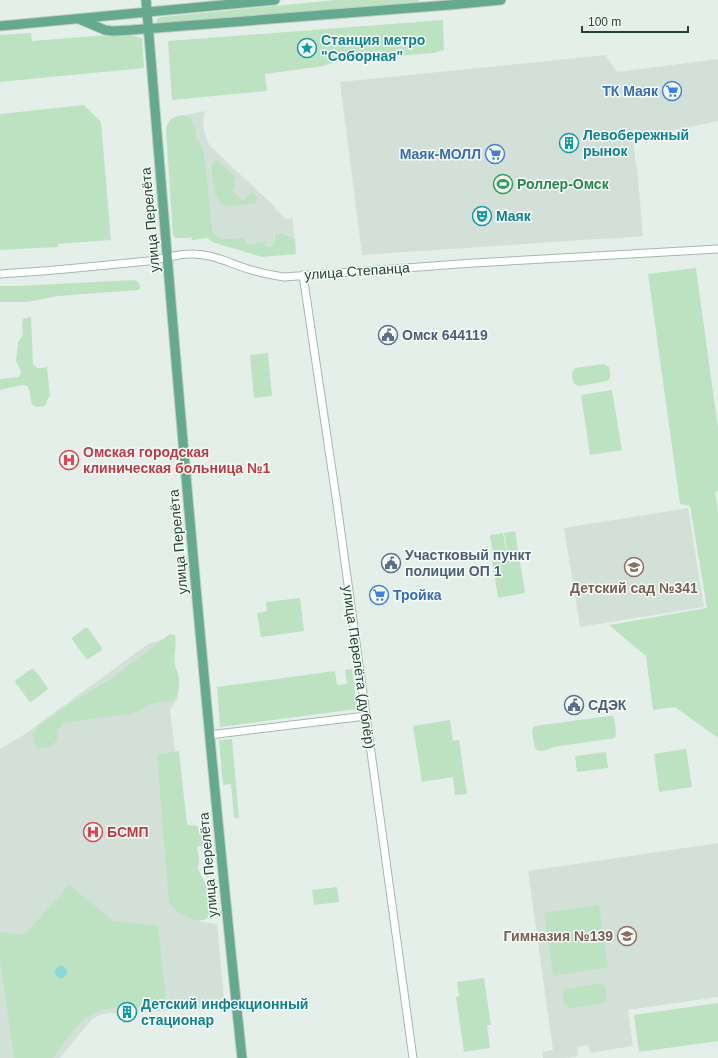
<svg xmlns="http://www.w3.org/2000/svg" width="718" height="1058" viewBox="0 0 718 1058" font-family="Arial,sans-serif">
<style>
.built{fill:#d3e0d8}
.green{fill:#bce2c1}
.water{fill:#88d9da}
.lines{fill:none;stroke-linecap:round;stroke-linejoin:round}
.minor-casing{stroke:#a6b8b0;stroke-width:9}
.major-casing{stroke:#c1cbc7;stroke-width:11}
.minor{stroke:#fff;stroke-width:7}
.major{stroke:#65aa8e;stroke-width:9}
.labels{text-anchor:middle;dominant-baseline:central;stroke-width:3;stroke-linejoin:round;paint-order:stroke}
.culture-label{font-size:14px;font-weight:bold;fill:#0d838f;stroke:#f6fbf8;text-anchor:start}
.shop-label{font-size:14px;font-weight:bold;fill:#366cbe;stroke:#f6fbf8;text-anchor:end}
.leisure-label{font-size:14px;font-weight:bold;fill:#27864d;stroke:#f6fbf8;text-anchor:start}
.street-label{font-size:14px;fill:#214436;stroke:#f6fbf8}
.service-label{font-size:14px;font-weight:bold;fill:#4e5e75;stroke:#f6fbf8;text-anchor:start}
.health-label{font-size:14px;font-weight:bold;fill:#be3a42;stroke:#f6fbf8;text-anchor:start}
.education-label{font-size:14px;font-weight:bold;fill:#785e54;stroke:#f6fbf8}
</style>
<rect width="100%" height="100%" fill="#e5efe9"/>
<!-- built -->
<path class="built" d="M605,55l12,17 101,-13v62l-85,18 3,26 1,2 6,69 -30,3v-1l-251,17 -22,-173z
M207,111l-2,2 -2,4 1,13 2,7 4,9 65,61 1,4 3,1 6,7h5l2,-3 3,23 -8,-5h-3l-9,1 -1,2v9l-8,1 -1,-6 -12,3h-7l-1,-5 -2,-1 -23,1 -7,-6 -9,-81 -7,-13 -1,-11 -3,-5 -3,-6 -6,-2z
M688,508l16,99 -124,20 -16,-99z
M173,636l5,62 -8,12 25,205 7,7 15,2 8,83 -14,2 -25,-1 -21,3 -40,3 -13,-1 -10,1 -10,5 -32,39h-60v-309l22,-13 126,-92z
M718,843v154l-90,13 5,36 -43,7 -2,-8 -11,2 1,9 -13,2h-22l-1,-6 11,-2 -25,-179z"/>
<!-- green -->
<path class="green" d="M336,0h83l-3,4 -6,1 -162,11 -87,8 -3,-1 -2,-2 2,-3 3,-1z
M443,20l1,30 -10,3 -94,8 -17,5 -58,8 2,17 -95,9 -4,-59z
M31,33l1,8 76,-6h22l12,3 2,30 -144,14v-47z
M84,105l17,17 10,118 -53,4v3l-58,3v-136z
M184,115l6,2 3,6 3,5 1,11 7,13 9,81 7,6 23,-1 3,2v4h7l12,-3 1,6 8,-1 1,-11c10,-2 11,-1 20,4l1,15 -34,3 -50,-15 -4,-4 -16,2 -1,-3 -4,1h-11l-3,-3 -7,-105c2,-11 7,-14 18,-15z
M214,161h4l19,17 -4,4 3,3 -5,5 12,11 9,-9 6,6 -1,4 -2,1c-9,1 -18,3 -26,3 -17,-1 -16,-28 -18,-41z
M696,268l22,161v62l-3,1 3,21v225l-43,-31 -22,3 -7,-54 -37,-31 98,-17 -17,-102 -10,-2 -32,-230z
M133,280c5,1 6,2 7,7l-1,3 -81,6 -30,6h-28v-16h18z
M31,317l2,47c4,6 8,4 14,3l3,29 -3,4 -1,5c-21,8 -12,-10 -19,-19l-5,-1 -22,5v-11l19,-2 2,-5 -5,-11 2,-19 5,-7 -1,-10 1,-6 3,-1z
M268,353l4,43 -18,2 -4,-43z
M604,364l5,3c1,5 3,11 -2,14l-27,5c-7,0 -8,-6 -8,-13l3,-5z
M612,390l10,60 -32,5 -9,-60z
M515,531l10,62 -27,5 -6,-38 16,-2 -4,-25z
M503,533l4,23 -13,3 -4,-24z
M300,598l4,33 -43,6 -4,-24 10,-2 -1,-9z
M85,628h3l14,20v2l-14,9h-2l-14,-20 1,-2z
M170,634l5,1c2,11 -1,15 -1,26 0,4 2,8 4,12 2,11 2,20 -5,28l-13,1 -12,3 -6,5 -14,4 -64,9c-10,6 -2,19 -15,24 -3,1 -7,1 -10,2 -7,-8 -7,-13 -2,-22l43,-30 31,-18z
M31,669h3l14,19 -1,2 -16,12 -2,-1 -14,-19 1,-2z
M352,669l5,40 -137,18 -3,-40 118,-16 2,14 10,-1 -2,-14z
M610,716h3c2,6 4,16 2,22l-62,9c-6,3 -12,6 -18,2l-3,-18 1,-3 2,-2z
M450,720l3,21 6,-1 8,54 -12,1 -2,-18 -31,5 -9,-56z
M232,739l7,79h-5l-3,-34 -8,1 -4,-45z
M686,749l6,38 -33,5 -5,-38z
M179,751l8,74 11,1 2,9 6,3 2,3 -2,4 -9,2 2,12 -1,10 11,22 4,16 -3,9c-2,2 -5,4 -8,4 -11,1 -28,-9 -33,-18l-12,-147z
M606,752l2,16 -31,4 -2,-16z
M69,885l45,36 44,5 8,74 -35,10 -14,-3 -16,3 -16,8 -13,14 -19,26h-39l-14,-98v-28h3l16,3 8,-3z
M337,887l2,15 -25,3 -2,-15z
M599,905l9,62 -55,9 -9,-63z
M484,978l7,47h-4l3,23 -26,4 -8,-55 3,-1 -2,-14z
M601,983l3,3c2,5 4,12 0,17l-33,5h-2l-4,-2c-2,-6 -3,-13 1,-17z
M718,1003v38l-79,11 -5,-37z"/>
<!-- water -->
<path class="water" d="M55 972a6 6 0 1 1 12 0a6 6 0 1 1-12 0Z"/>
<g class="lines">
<!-- minor casing -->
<g class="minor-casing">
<path id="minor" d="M0,274c49,-3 99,-8 148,-13 14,-2 28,-7 42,-7 21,-1 39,9 58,15 12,4 24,6 36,8l189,-14 245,-14
M303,275l34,229 76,554
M209,735l157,-19"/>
</g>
<!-- major casing -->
<g class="major-casing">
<path id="major" d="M146,0c8,89 14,177 22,266 22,264 46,528 74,792
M79,19l26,11 8,1 18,-1 318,-25 52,-5
M0,26l275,-26"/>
</g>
<!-- minor -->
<use href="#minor" class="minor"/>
<!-- major -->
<use href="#major" class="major"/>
</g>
<!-- icons -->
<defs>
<g id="sight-ring" transform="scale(1)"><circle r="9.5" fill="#f6fbf8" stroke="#0f9aa8" stroke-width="1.5"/><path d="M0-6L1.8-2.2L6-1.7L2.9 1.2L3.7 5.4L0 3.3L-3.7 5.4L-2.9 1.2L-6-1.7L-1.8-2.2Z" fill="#0f9aa8"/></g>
<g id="supermarket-ring" transform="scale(1)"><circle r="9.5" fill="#f6fbf8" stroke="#3f7fe0" stroke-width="1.5"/><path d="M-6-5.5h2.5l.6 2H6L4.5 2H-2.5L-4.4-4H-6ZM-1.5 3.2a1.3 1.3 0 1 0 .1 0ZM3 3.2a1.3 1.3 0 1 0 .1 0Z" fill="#3f7fe0"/></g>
<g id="building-ring" transform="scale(1)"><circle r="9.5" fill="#f6fbf8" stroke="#0f9aa8" stroke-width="1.5"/><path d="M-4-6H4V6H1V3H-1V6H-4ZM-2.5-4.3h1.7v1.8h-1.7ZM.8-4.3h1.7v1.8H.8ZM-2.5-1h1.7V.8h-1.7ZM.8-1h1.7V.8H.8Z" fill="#0f9aa8"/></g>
<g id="stadium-ring" transform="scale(1)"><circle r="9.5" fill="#f6fbf8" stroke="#2e9e5b" stroke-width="1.5"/><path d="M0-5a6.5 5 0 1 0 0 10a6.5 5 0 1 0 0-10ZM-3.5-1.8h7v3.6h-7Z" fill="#2e9e5b"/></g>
<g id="theatre-ring" transform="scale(1)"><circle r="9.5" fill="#f6fbf8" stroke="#0f9aa8" stroke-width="1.5"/><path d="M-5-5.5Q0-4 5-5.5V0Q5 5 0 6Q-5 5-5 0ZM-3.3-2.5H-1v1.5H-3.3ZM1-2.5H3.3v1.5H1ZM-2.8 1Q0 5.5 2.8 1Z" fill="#0f9aa8"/></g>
<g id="civic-ring" transform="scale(1)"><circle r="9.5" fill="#f6fbf8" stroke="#5c6f8a" stroke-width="1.5"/><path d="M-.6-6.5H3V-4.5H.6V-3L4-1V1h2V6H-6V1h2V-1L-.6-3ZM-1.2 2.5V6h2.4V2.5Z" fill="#5c6f8a"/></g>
<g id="hospital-ring" transform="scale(1)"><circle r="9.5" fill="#f6fbf8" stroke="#e0444e" stroke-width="1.5"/><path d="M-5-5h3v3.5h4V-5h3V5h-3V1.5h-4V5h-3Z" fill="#e0444e"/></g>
<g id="school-ring" transform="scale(1)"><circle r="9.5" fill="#f6fbf8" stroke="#8d6e63" stroke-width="1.5"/><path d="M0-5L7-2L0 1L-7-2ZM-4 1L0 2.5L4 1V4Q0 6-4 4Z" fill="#8d6e63"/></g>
</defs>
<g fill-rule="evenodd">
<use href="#sight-ring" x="307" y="48"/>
<use href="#supermarket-ring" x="672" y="91"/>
<use href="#building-ring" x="569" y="143"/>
<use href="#supermarket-ring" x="495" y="154"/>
<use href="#stadium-ring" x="503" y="184"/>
<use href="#theatre-ring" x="482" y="216"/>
<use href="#civic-ring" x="388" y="335"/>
<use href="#hospital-ring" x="69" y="460"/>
<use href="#civic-ring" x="391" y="563"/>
<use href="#school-ring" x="634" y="567"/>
<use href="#supermarket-ring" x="379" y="595"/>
<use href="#civic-ring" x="574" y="705"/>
<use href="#hospital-ring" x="93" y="832"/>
<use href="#school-ring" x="627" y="936"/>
<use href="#building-ring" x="127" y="1012"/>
</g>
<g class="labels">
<!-- culture labels -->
<g class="culture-label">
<text x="321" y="40">Станция метро<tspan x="321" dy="16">"Соборная"</tspan></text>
<text x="583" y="135">Левобережный<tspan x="583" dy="16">рынок</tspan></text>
<text x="496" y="216">Маяк</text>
<text x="141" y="1004">Детский инфекционный<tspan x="141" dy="16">стационар</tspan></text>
</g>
<!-- shop labels -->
<g class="shop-label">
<text x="658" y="91">ТК Маяк</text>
<text x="481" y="154">Маяк-МОЛЛ</text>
<text x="393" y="595" text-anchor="start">Тройка</text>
</g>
<!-- leisure labels -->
<g class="leisure-label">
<text x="517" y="184">Роллер-Омск</text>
</g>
<!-- street labels -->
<g class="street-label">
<text transform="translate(150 220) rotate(-95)">улица Перелёта</text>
<text transform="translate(357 271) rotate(-4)">улица Степанца</text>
<text transform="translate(178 542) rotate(-95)">улица Перелёта</text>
<text transform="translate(359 667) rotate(82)">улица Перелёта (дублёр)</text>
<text transform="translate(208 865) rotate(-95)">улица Перелёта</text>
</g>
<!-- service labels -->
<g class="service-label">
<text x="402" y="335">Омск 644119</text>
<text x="405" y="555">Участковый пункт<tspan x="405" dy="16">полиции ОП 1</tspan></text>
<text x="588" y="705">СДЭК</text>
</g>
<!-- health labels -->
<g class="health-label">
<text x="83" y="452">Омская городская<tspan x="83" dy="16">клиническая больница №1</tspan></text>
<text x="107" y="832">БСМП</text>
</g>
<!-- education labels -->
<g class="education-label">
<text x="634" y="588">Детский сад №341</text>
<text x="613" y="936" text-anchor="end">Гимназия №139</text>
</g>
</g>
<!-- scale -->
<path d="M582 26v6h106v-6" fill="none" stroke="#214436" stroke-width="2"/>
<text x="588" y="26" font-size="12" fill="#214436" stroke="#f6fbf8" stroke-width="3" paint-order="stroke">100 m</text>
</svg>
